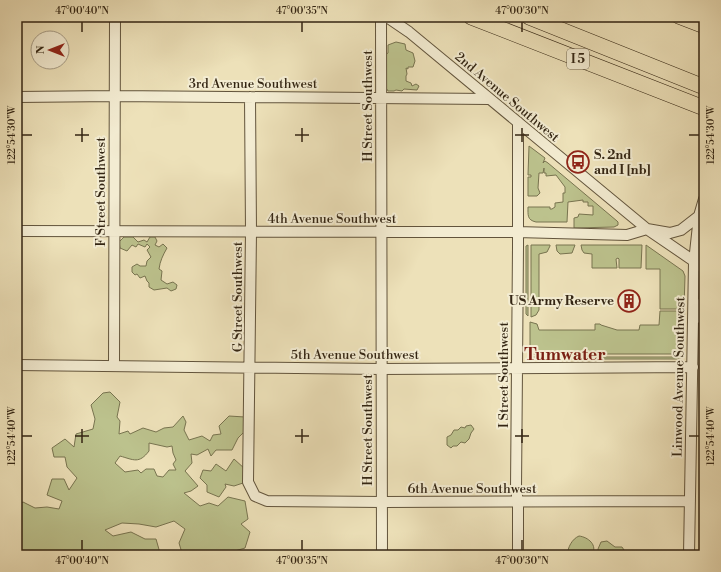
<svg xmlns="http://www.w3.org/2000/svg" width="721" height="572" viewBox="0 0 721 572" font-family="'Libre Bodoni',serif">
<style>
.green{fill:#bcc28d;stroke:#787450;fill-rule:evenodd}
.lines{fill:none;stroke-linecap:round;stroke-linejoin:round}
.minor-casing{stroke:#62543c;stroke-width:12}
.major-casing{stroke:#332513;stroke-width:14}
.highway-casing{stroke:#332513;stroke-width:16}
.minor{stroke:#f3ecd2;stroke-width:10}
.major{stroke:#ede1b9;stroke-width:13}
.highway{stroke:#ede1b9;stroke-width:15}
.ticks{fill:none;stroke:#332513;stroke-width:1.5}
.labels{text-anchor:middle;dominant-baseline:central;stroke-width:4;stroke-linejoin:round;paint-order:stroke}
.shield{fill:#f3ecd2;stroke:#6d614c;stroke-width:1}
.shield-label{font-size:12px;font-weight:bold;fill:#332513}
.street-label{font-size:13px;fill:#332513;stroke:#f3ecd2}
.poi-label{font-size:13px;font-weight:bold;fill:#332513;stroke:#f3ecd2;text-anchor:start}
.district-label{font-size:17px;font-weight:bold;fill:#7a1f14;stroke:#f3ecd2}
.neatline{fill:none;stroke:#332513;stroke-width:1.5}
.ticks-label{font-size:10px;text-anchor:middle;fill:#332513}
</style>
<rect width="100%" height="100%" fill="#ede1b9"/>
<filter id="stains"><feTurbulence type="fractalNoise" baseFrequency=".005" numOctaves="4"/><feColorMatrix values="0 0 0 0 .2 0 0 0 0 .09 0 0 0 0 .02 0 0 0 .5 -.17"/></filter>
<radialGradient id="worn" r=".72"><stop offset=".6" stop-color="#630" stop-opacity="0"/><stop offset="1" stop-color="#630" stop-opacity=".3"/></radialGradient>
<!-- green -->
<path class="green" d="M396,42l9,2 1,6 7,3 2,8 -2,6h-5v2l-2,-1 1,6 -1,2v5l5,2 1,3 4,-2 3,2 -2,4 -13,-1 -2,2 -6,-1 -2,1h-6l-3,-5 -3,-29 6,-4v-8z
M529,146l16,12 -2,5 2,-2 3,2 69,58 1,1v3l-4,2 -40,1v-10l4,-1 1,-3 14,1v-9h-5v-4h-5v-2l-15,2 -1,20h-31c-9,-2 -8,-7 -8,-15h22v2h2l3,-2v-4l8,-1v-9h2v-6l-9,-12 -10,1v-3h-2v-5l-1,5h-4l-1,15 2,5 -3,3h-9v-19h3v-2h-3z
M124,237h9l5,5 6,-2 3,2 3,-5h5l2,4 -2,4 4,2 4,-3 4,4c-4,7 -7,13 -8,21l3,2 -1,9 6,4 6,-2 4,3 -1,4 -5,2 -4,-3 -13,2 -5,-3v-4l-2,-2 -2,-5 -5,2 -3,-4 -2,1 -3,-3v-5l5,-3 3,2h6l1,-5 4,-4 -4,-7 3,-3 -3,-3 -2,3 -7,-3 -2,3 -4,-2 -5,6 -7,-3 -1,-6z
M528,245v71l-2,-2v-68z
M531,245h19v1l-3,6 -8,2v56l-3,5 -5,2z
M556,245h19l-3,8 -12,1 -3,-3z
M581,245h61l-1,23h-22v-9l-1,-1 -2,1 1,9h-25v-14l-8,-1 -2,-3z
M646,245l37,26 2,5 -1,33h-24v-40h-14z
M660,311h24l-1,42h-1l-1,1h-151v-32l7,2 2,6h56v-6h5l1,1 16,5h22l1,-5h19z
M531,357h149v2h-149z
M702,374h2v58h-3z
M110,392l10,10 -3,15 3,4 -1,13 9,-3 2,3 13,-6 13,4 8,-4 9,-1 10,-11 3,6 -2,8 5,10 13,-4 8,5 3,-6 8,-1 -2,-8 10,-10 16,1 1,13 -8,8 -6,12h-16l-5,6 -3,-7 -11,6 -6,-1 1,9 -7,8 13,15 -7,5 -7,2 16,13 9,-3 9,3 10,-9 17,4 3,18 -7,5 9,8 -5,16 -17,5 -1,2h-30l-5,-2h-10l-3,-10 6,-14 -11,-8 -18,6 -17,-3 -17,-1 -17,7 8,6 18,-4 14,7h11l4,14 -4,2h-139v-50l6,-3 12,6 12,-1 12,2 3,-8 -15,-6 5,-16h12l5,11 8,-12 -10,-11 -2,-10h-11l-2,-9 13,-9 9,8 2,-13 17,-5 2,-10 -4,-14 12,-12zM149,443l18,4 5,-1 1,7 3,7 -3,4 3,6h-7l-6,7 -6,-1 -3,-7h-8l-5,4 -3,-3 -13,2 -10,-9 5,-7c14,4 19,8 29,-5z
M471,425l3,4 -3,4 -2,6 -4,4 -4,-1 -4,4h-4l-2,2 -4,-3v-8l4,-2 3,-5h4l3,-3 4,1 1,-2z
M234,459l11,10 1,13 -12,4 -9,-2 1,3 -7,10 -12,-5v-7l-7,-7 3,-8 8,1 5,-7 10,7z
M579,536c9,1 19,9 13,19h-25c1,-8 5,-16 12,-19z
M607,541l8,6h7l2,3v5h-26v-6l3,-7z"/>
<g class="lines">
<!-- minor casing -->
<g class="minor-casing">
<path id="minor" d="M381,17l1,538
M387,17l22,15 238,197 57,39
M17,97l97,-1 376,3
M250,97l1,135 -3,250 7,14 12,5 115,1 308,-1
M518,122v125l-2,242 2,13v53
M17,231l500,1 110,3 20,-6 23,4 11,-3 18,-14
M695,319l9,-19
M17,365l364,4 312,-2
M114,366l1,-349
M689,555l5,-293 5,-46 5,-17"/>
</g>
<!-- major casing -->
<g class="major-casing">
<path id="major" d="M678,17l26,10"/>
</g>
<!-- highway casing -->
<g class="highway-casing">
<path id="highway" d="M471,17l233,91
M529,17l175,70"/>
</g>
<!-- minor -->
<use href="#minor" class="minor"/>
<!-- major -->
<use href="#major" class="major"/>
<!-- highway -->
<use href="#highway" class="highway"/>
</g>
<!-- ticks -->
<path class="ticks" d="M82,22v10M302,22v10M522,22v10M82,128v14M302,128v14M522,128v14M22,135h10M75,135h14M295,135h14M515,135h14M689,135h10M82,429v14M302,429v14M522,429v14M22,436h10M75,436h14M295,436h14M515,436h14M689,436h10M82,540v10M302,540v10M522,540v10"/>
<!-- icons -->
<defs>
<g id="bus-ring" transform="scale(1.15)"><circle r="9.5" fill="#f3ecd2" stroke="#8f2418" stroke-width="1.5"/><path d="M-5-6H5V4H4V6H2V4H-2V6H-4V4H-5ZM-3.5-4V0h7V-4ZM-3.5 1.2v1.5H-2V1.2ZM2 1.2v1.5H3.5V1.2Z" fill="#8f2418"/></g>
<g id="building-ring" transform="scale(1.15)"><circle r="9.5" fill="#f3ecd2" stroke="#8f2418" stroke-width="1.5"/><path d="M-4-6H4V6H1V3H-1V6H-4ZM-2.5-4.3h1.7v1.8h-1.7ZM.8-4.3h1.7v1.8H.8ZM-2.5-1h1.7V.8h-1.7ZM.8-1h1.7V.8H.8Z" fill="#8f2418"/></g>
</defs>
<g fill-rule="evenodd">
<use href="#bus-ring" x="578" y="162"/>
<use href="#building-ring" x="629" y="301"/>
</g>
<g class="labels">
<!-- shield labels -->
<rect class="shield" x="567" y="49" width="22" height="20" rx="3"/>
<g class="shield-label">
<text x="578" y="59">I 5</text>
</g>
<!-- street labels -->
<g class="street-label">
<text x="253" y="84">3rd Avenue Southwest</text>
<text transform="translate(507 97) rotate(40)">2nd Avenue Southwest</text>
<text transform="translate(368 106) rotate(-90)">H Street Southwest</text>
<text transform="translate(101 192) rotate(-90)">F Street Southwest</text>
<text x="332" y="219">4th Avenue Southwest</text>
<text transform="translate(238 297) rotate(-90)">G Street Southwest</text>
<text x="355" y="355">5th Avenue Southwest</text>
<text transform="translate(504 375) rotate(-90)">I Street Southwest</text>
<text transform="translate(679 377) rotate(-89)">Linwood Avenue Southwest</text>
<text transform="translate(368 430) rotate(-90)">H Street Southwest</text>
<text x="472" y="489">6th Avenue Southwest</text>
</g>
<!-- poi labels -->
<g class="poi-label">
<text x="594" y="155">S. 2nd<tspan x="594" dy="15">and I [nb]</tspan></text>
<text x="614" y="301" text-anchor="end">US Army Reserve</text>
</g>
<!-- district labels -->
<g class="district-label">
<text x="565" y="355">Tumwater</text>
</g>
</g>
<!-- margin -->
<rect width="721" height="572" fill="none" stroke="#ede1b9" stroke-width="44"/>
<!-- north arrow -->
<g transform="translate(50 50) rotate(270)"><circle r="19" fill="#f3ecd2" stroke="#a69c86"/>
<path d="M0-3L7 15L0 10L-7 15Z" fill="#8f2418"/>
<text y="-6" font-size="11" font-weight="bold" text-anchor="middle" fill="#332513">N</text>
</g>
<rect x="22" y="22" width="677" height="528" class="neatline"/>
<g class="ticks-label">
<text x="82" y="14">47°00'40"N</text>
<text x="302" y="14">47°00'35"N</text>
<text x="522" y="14">47°00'30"N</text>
<text transform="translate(710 135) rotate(-90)" y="4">122°54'30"W</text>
<text transform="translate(11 135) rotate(-90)" y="4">122°54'30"W</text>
<text transform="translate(710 436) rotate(-90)" y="4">122°54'40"W</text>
<text transform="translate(11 436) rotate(-90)" y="4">122°54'40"W</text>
<text x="82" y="564">47°00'40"N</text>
<text x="302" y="564">47°00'35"N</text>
<text x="522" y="564">47°00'30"N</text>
</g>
<rect width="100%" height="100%" filter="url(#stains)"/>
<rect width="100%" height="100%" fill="url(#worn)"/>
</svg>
